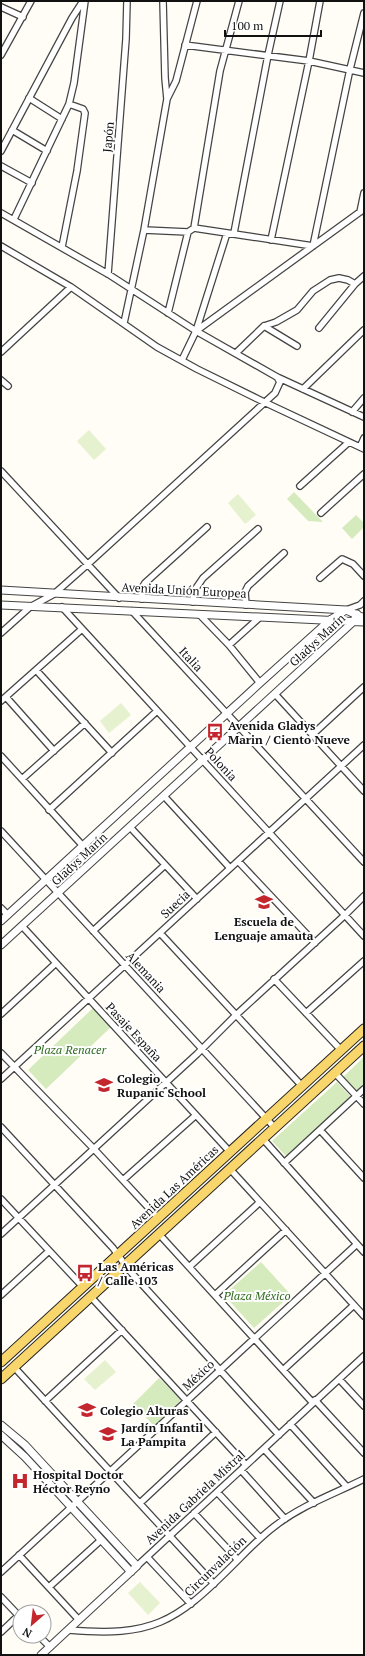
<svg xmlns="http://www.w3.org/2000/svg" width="365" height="1656" viewBox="0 0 365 1656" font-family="'PT Serif',serif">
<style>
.green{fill:#d5ebbd}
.pitch{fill:#e6f2cf}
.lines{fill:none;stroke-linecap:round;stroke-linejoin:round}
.minor-casing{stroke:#444;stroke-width:8}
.tertiary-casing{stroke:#444;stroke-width:9}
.primary-casing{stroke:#222;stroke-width:11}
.minor{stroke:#fff;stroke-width:5.5}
.tertiary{stroke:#fff;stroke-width:7}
.primary{stroke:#f9d66b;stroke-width:9}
.labels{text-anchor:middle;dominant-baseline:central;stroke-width:4;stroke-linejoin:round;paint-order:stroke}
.street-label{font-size:12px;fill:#111;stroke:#fff}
.poi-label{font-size:12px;font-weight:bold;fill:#111;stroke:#fff;text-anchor:start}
.park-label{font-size:12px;font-style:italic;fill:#2f6b1f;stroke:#fff}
</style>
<rect width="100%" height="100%" fill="#fffdf5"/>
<!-- green -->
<path class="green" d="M294,492l29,30 -15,-1 -21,-22z
M356,515l8,8v4l-12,12 -10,-11z
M93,1008l18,19 -65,62 -18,-19z
M364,1057v28l-9,7 -13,-14z
M337,1082l14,15 -65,59 -14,-15z
M261,1262l30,33 -37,33 -30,-33z
M159,1378l22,22 -27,26 -21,-22z"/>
<!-- pitch -->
<path class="pitch" d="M89,430l17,19 -12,11 -17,-19z
M238,494l18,21 -11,9 -17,-21z
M121,703l10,12 -22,18 -9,-12z
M105,1360l11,12 -21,18 -11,-11z
M140,1582l20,21 -12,12 -20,-22z"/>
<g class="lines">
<!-- minor casing -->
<g class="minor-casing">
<path id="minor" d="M163,1l2,77 2,21
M1,7l22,10
M185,45l124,16 55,12
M1,55l30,-54
M29,98l33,21
M12,130l35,21
M1,151l71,-133 11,-17
M1,166l31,17
M360,212l4,-19
M1,213l107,61 88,57 81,46 87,40
M14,219l55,-115 5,-21 11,-82
M194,228l26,-157 19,-70
M144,230l44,2 6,-4 119,18 37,-177 14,-56
M234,233l34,-178 12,-54
M271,240l38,-179 11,-60
M1,246l70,41 86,60 40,22 67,33 100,47
M62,247l15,-76 8,-58 -2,-4 -14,-5
M108,274l18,-235 1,-38
M168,313l20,-81
M124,323l20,-93 23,-131 9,-18 21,-80
M264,326l33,20
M319,328l36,-44 9,-8
M196,331l168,-122
M1,352l70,-65
M236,353l28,-27 12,-4 21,-12 16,-19 17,-11 9,-2 9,2 7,4
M182,360l14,-29 31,-98
M1,380l7,6
M303,389l61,-59
M352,412l12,-14
M360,447l4,-9
M1,471l118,127
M300,486l49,-44
M321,513l43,-39
M320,578l22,-19 11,5 11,12
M142,599v-11l3,-5 62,-56
M193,602l1,-11 9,-13 55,-49
M246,605l-1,-13 3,-6 36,-33
M62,607l302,329
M346,610l14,-5 4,-4
M132,611l232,251
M200,615l29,30 31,38
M1,633l29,-26 24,-13 34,-30 187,-171 5,-11 -3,-5
M229,645l30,-27
M36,670l76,83
M275,694l89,97
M6,697l48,54
M1,701l81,-72
M312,735l52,-48
M1,756l82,90
M22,779l63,-56
M164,796l66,72
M49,810l108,-99
M130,827l67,72
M1,831l274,297
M238,861l77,82
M1,908l7,7
M22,926l208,226
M93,931l72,-66
M160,933l142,153
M274,979l67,71
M306,1013l58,-52
M1,1014l55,-51
M1,1053l93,96 64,69
M335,1073l29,31
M1,1079l363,-334
M1,1127l112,121 15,21 151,166
M320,1130l44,48
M263,1139l101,113
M284,1163l80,-74
M230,1169l134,147
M123,1180l73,-65
M1,1199l82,88
M1,1234l196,-180 39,-39 109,-100 19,-19
M159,1234l154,169
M189,1267l71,-65
M1,1295l48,-44
M215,1295l71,-65
M91,1297l155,168
M14,1367l200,217
M283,1370l71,-65
M339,1379l25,27
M315,1400l49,53
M45,1401l77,-71
M290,1424l57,63
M264,1449l50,54
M241,1470l44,49
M217,1492l43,46
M140,1503l76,-71
M194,1513l44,47
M19,1555l60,65
M147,1557l44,47
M137,1566l227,-210
M1,1572l356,-328
M49,1587l52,-47
M1,1597l19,20
M69,1630c83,7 106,-7 164,-65 13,-13 27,-28 42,-39 27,-21 59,-32 89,-47
M1,1632l18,-17
M39,1636l11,11"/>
</g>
<!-- tertiary casing -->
<g class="tertiary-casing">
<path id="tertiary" d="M1,590l345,20 18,8
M1,605l363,17
M1,921l259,-238 70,-63 16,-10
M1,945l353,-324 3,-7
M1,1425l24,20 112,121 -96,89
M1,1435l24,22 106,115"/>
</g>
<!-- primary casing -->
<g class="primary-casing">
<path id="primary" d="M1,1362l363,-333
M1,1379l363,-333"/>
</g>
<!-- minor -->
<use href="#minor" class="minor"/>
<!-- tertiary -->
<use href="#tertiary" class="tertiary"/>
<!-- primary -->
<use href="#primary" class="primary"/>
</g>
<!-- icons -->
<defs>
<g id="bus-bare" transform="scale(1.38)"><path d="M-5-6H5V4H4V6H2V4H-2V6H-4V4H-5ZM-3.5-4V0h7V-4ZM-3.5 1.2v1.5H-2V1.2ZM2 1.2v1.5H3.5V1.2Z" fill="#c4262e" stroke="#fff" stroke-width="2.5" paint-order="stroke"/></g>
<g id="school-bare" transform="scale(1.38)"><path d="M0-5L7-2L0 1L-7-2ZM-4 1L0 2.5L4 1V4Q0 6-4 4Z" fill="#c4262e" stroke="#fff" stroke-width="2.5" paint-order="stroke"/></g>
<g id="hospital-bare" transform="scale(1.38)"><path d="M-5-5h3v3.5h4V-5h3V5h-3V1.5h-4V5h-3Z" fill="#c4262e" stroke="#fff" stroke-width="2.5" paint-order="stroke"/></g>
</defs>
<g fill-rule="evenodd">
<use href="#bus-bare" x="215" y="732"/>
<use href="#school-bare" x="264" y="902"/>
<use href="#school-bare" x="104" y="1085"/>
<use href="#bus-bare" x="85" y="1273"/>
<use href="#school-bare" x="87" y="1410"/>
<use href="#school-bare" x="108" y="1434"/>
<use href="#hospital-bare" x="20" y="1481"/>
</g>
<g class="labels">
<!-- street labels -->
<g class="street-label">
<text transform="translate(108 137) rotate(-85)">Japón</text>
<text transform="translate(184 590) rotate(3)">Avenida Unión Europea</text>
<text transform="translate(317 640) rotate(-43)">Gladys Marín</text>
<text transform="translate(191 659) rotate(47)">Italia</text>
<text transform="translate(221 764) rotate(47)">Polonia</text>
<text transform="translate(79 859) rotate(-43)">Gladys Marín</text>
<text transform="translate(175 904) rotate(-43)">Suecia</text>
<text transform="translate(146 972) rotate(47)">Alemania</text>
<text transform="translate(134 1032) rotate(47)">Pasaje España</text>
<text transform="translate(174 1187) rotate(-43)">Avenida Las Américas</text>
<text transform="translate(198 1375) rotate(-43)">México</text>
<text transform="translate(195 1497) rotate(-43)">Avenida Gabriela Mistral</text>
<text transform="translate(215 1566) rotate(-44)">Circunvalación</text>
</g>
<!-- poi labels -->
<g class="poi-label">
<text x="228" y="725">Avenida Gladys<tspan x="228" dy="14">Marin / Ciento Nueve</tspan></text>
<text x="264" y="921" text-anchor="middle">Escuela de<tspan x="264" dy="14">Lenguaje amauta</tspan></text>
<text x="117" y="1078">Colegio<tspan x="117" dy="14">Rupanic School</tspan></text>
<text x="98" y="1266">Las Américas<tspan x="98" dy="14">/ Calle 103</tspan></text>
<text x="100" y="1410">Colegio Alturas</text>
<text x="121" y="1427">Jardín Infantil<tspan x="121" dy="14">La Pampita</tspan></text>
<text x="33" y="1474">Hospital Doctor<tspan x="33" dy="14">Héctor Reyno</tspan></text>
</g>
<!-- park labels -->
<g class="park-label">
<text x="70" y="1049">Plaza Renacer</text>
<text x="257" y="1295">Plaza México</text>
</g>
</g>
<!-- border -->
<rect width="365" height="1656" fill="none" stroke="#111111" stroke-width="4"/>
<!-- north arrow -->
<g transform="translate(32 1624) rotate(208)"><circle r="19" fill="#ffffff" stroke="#a0a0a0"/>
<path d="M0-3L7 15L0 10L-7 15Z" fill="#c4262e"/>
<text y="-6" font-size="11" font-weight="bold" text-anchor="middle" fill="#111111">N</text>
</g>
<!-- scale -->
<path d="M225 30v6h96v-6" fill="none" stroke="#111111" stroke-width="2"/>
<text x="231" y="30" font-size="12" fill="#111111" stroke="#ffffff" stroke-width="3" paint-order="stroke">100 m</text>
</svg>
